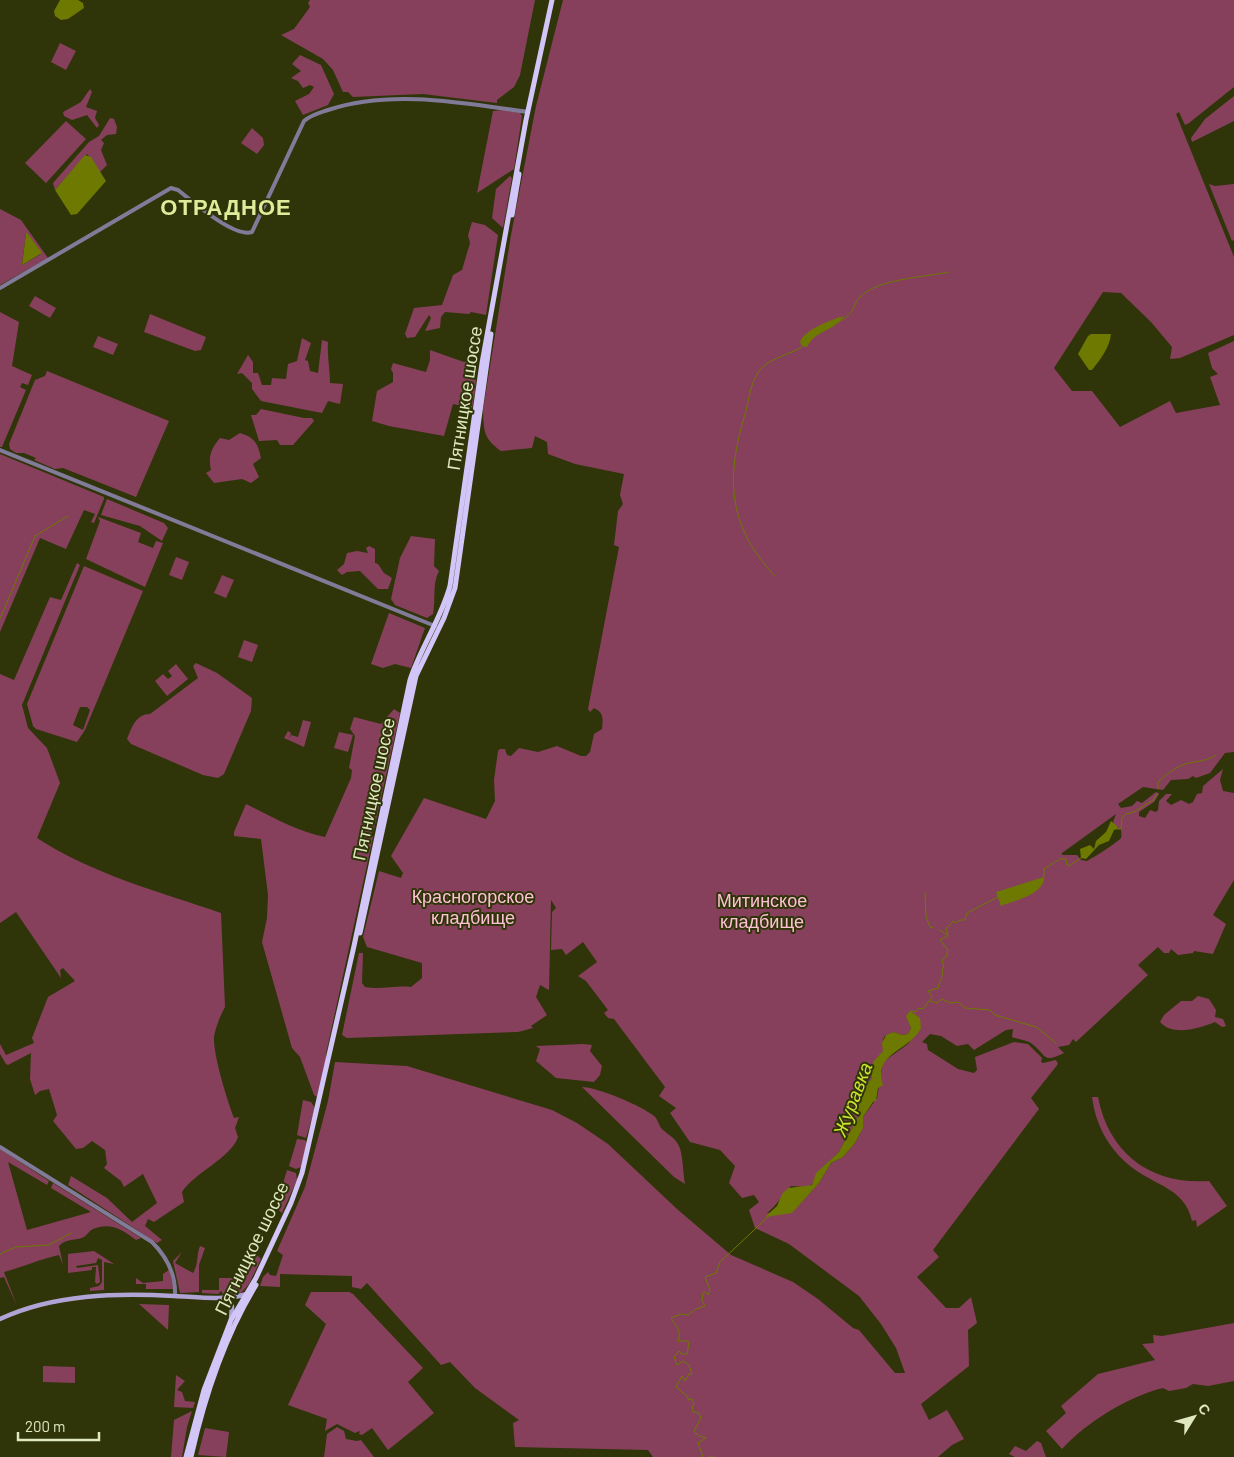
<svg xmlns="http://www.w3.org/2000/svg" width="1234" height="1457" viewBox="0 0 1234 1457" font-family="Barlow,sans-serif">
<style>
.green{fill:#86405c;fill-rule:evenodd}
.water{fill:#6d7900}
.lines{fill:none;stroke-linecap:round;stroke-linejoin:round}
.stream{stroke:#6d7900;stroke-width:1}
.tertiary{stroke:#827a99;stroke-width:4}
.secondary{stroke:#b0a3d5;stroke-width:4.5}
.primary{stroke:#d2c5f8;stroke-width:5}
.labels{text-anchor:middle;dominant-baseline:central;stroke-width:4;stroke-linejoin:round;paint-order:stroke}
.street-label{font-size:18px;fill:#e0e8c0;stroke:#2f3409}
.park-label{font-size:18px;fill:#fec0d5;stroke:#2f3409}
.water-label{font-size:19px;font-style:italic;fill:#cde22f;stroke:#2f3409}
.district-label{font-size:22px;font-weight:bold;letter-spacing:1px;fill:#dfed9b;stroke:#2f3409}
</style>
<rect width="100%" height="100%" fill="#2f3409"/>
<!-- green -->
<path class="green" d="M310,0h225l-15,75 -6,12 -17,13v3l-74,-9 -70,3 -5,-5h-5l-10,-22 -10,-11 -42,-24 13,-6 16,-22 -2,-4z
M563,0h671v87l-45,36 -4,2 -6,-13 -3,2 58,143v78l-54,23 -10,1 2,-12 -21,-25 -30,-29 -18,-1 -49,76 18,23h20l28,36 50,-26 6,12 44,-8 -10,-28 8,-3 -6,-6 -4,-15 26,-12v411l-9,1 -15,20 -14,5 -3,-2 -5,3 -17,1 -8,10 -20,-3 -25,17 3,4 11,-2 5,-5 5,2 14,-11 3,2 -5,8 -15,10v4l6,2 5,-8 6,2 2,-2 1,-9 7,-7h6l-6,7 5,4 10,-5 8,4 4,-2 4,-8 5,-1 1,-7 20,-17 -3,11 3,11 11,2v87l-21,35 13,9 -13,30 -19,-3 -1,2 -15,2 -7,-6 -2,4h-5l-6,-6 -20,18 10,10 -72,67 -3,-3 -4,6 -11,2 6,6c-22,11 -17,2 -33,-10 -5,-3 -14,-4 -19,-6l1,-8 -7,1 -32,20 -6,-6 -11,2 -16,-10 -11,-2 -8,8 5,2 1,6 30,19 16,4 3,-3 -2,-13 39,-15 14,2 14,14 -1,4 2,1 13,-3 2,4 -27,34 8,11 -106,141 6,7 -22,20 29,31h13l12,-11 6,26 -9,7 1,36 -48,38 8,16 18,-10 17,29 -12,6 -14,12h-285l-5,-7 -133,-3 -2,-24 6,-3 -44,-32 -25,-26 -9,3 -74,-82 -6,6 -9,-2v-11l-72,-2v13l-20,-1 3,-9 5,-5 2,3 6,1 7,-21 -6,-4 28,-64 23,-86 7,-39 72,4 145,44 25,13 31,21 69,65 54,46 62,27 25,17 35,29 6,2 36,43h10l-9,-25 -15,-24 -22,-28 -70,-52 -34,-16 -6,-18 10,-8 -5,-7 -12,3 -13,-15 6,-17 -15,-16 -30,-8 -20,-29 6,-5 -17,-12 6,-9 -51,-68 -6,-1 -4,-5 4,-3 -22,-29 -8,-5 19,-14 -14,-20 -17,13 -4,-6 -11,1 1,-38 4,-4 -5,-8 -2,90 -9,-5 -4,12 11,18 -16,11 2,2 -15,4 -171,6 -5,-3 17,-82h4l-1,30 3,4c16,3 31,-2 46,0l11,-9v-15l-55,-16 -4,-10 16,-66 22,7 2,-5 -12,-17 33,-58 62,21 9,-18 -1,-21 4,-29 2,-2h5l2,6 4,1 8,-8 19,4 19,-6 24,10h5l4,-4 4,-18 8,-5c1,-9 2,-17 -8,-21l-4,4 -2,-3 31,-162 -5,-2 4,-34 5,-7 -3,-9 4,-21 -49,-10 -27,-10 -1,-12 -12,-6 -3,12 -31,3c-18,-13 -17,-20 -18,-41l28,-175 25,-129zM1116,814l-3,8 4,7h4c0,3 1,6 0,9 -3,4 -28,20 -34,23l-6,-1 -4,-5h-15v-2zM907,1014l7,21 -6,9 -25,18 -6,36 -14,19 -3,17 -5,9 -12,14 -12,6 -12,20 -25,27 -27,3c11,-9 14,-17 24,-27l17,1 7,-5 1,-8 22,-21 21,-36 -4,-7 7,-10 -2,-6 4,-11 7,-3c1,-16 7,-17 12,-29 2,-5 -3,-11 3,-16 2,-1 5,-1 8,-3l8,3 6,-1 3,-6z
M60,43l16,8 -10,19 -15,-8z
M300,55l21,10 13,29 -6,11 -25,10 -8,-14 14,-7 5,-7 -4,-2 -7,3 -5,-7 -7,-3 10,-7 -9,-7z
M90,89l2,3 -6,15 11,4 -2,7 4,7 -2,3 -10,-13 -15,5 -8,-4 -1,-4 18,-10z
M1234,96v25l-42,21 -1,-4 14,-19z
M503,110l17,3 2,3 -8,53 -37,24 16,-82z
M110,118l4,1 3,8 -1,7 -9,1 -6,5 3,3 -3,7 6,15 -7,7 -13,-18 -32,36 -2,-7 36,-41 10,-6z
M66,121l20,18 -40,44 -21,-20z
M252,128l11,10 1,7 -7,9 -16,-11z
M510,176l2,2 -9,50 -11,-10 4,-29z
M1209,184l6,2 19,-2v56l-2,1z
M0,209l21,11 27,38 -48,27zM26,233l15,21 -19,11v-1z
M472,222l13,3 13,10 -12,80 -15,-3 -2,2 -24,-2 -4,5 -1,11 -15,3 6,-13 -2,-3 -14,22 -8,1 -2,-4 9,-26 28,-3 11,-30 9,-5 8,-27 -2,-8z
M35,296l21,12 -6,10 -21,-12z
M0,312l19,10 -7,44 20,9 -4,10 -6,-2 -2,4 6,3 -24,57h-2z
M150,314l56,23 -5,13 -6,1 -51,-19z
M98,336l20,8 -5,11 -20,-8z
M302,338l9,5 -6,17 3,1 2,10 8,2 4,-33 6,2c-1,14 2,27 2,41l13,1 -3,20 -12,-3 -6,12 -61,-12 -9,-12v-6l-10,-10 -5,1 11,-19 5,7v11h5l4,12h9l1,-7 14,1 2,-15 9,-3z
M430,350l34,12 7,-1c8,15 4,31 1,47l-19,-4 -9,32 -55,-10 -17,-5 5,-30 16,-9v-9l-2,-4 2,-6 33,9 4,-12z
M47,371l122,50 -33,76 -73,-29 -8,1 -21,-9 2,-2 -12,-5h-8l-6,-4 -1,-5 26,-64 10,-4z
M261,409l43,9h8l2,3 -21,24h-13l-3,-5 -18,1 -8,-26h5z
M240,433c14,4 18,10 21,25l-8,6 6,13 -8,6 -9,-4 -28,4 -8,-10 5,-3c-3,-14 0,-21 9,-32l9,2z
M0,454l104,43v2l-10,24 -3,-1 4,-8 -11,-4 -18,39 -26,-11 -40,94z
M107,499l57,24 4,5 -6,13 -22,-15 -39,-11z
M98,517l43,16 -3,9 15,6 3,-7 7,2 -18,44 -59,-28 14,-38z
M411,536l24,3 -1,27 5,5c-7,13 -3,28 -6,43l-6,4 -32,-13 -4,-6 9,-41z
M369,546l6,3v14l3,1 6,9 8,5 -4,11h-10l-18,-18 -13,1 -5,3 -5,-5 7,-6 3,-11 10,-2 11,2 -2,-5z
M176,557l13,5 -7,18 -13,-5z
M77,563l3,2 -58,140 6,23 19,20 13,35 -23,55c55,36 123,54 184,75l4,94c-5,9 -9,19 -11,30 -1,17 13,63 20,81l5,-1 -4,11 3,9c-6,20 -44,36 -56,55l2,10 -30,20 -6,-3 -3,7 17,14 -5,3 -89,-58 3,-9 36,22 25,24 25,-19 -14,-29 -19,13 -3,-6 -17,-13 3,-4 -2,-14 -13,-9 -9,7 -7,1 -23,-28 4,-6 -8,-26 -9,2 -5,4 -5,-16 1,-26 -23,12 -2,-1 -6,-10v-10l6,11 28,-12 -2,-5 16,-41 27,-16 -12,-13 -3,2 1,8 -45,-66 -16,11v-249l14,6 36,-83 11,3z
M84,566l59,25 -58,139 -8,12 -41,-13 -3,-3 -6,-22zM80,707h7l3,3 -7,20 -10,-5z
M222,575l12,5 -8,18 -12,-5z
M389,613l36,15 -14,40 -16,-4 -12,4 -12,-4z
M244,640l14,5 -6,17 -14,-5z
M196,663l21,10 35,25 -1,13 -27,63 -6,4 -15,-3 -72,-31 -4,-5c5,-12 9,-25 23,-25l48,-36 -5,-12z
M176,664l12,15 -21,17 -12,-15 8,-7 5,5 4,-3 -4,-5z
M394,709l6,4 -26,116 -3,6 2,2 -47,217v9l-9,34 -3,-2 -14,-38 -8,-9 -30,-106 5,-24 1,-23 -7,-56 -27,-3v-4l12,-28c25,12 50,27 79,33l26,-59 1,-8 -3,-2 6,-32 -5,-7 4,-12 27,7z
M303,720l8,2 -7,25 -20,-9 4,-7 3,2 -2,6 2,-4 7,2z
M339,732l14,3 -5,17 -14,-4z
M1198,996l11,3 7,11 -1,7 8,2 3,7 -4,1 -7,-5c-15,6 -42,15 -55,0l4,-7 17,-14h11z
M583,1044l9,1 -2,6 12,15 -2,9 -6,7 -38,-4 -20,-17 4,-12 -4,-3z
M582,1087c15,0 60,19 72,29 4,3 5,10 8,13 6,6 13,8 17,17 4,8 4,28 6,38l-11,-7z
M1092,1097h6c11,57 53,88 111,84l18,25 -34,24 4,-3 -1,-7 -4,1c-7,-32 -35,-35 -58,-52 -24,-18 -38,-42 -42,-72z
M303,1100l8,2 4,6 -9,30 -9,-3z
M297,1139l8,1 2,3 -6,24 -5,2 -7,-3z
M0,1149l49,32 -2,4 -39,-23 19,68 64,-18 -40,-24 2,-5 88,55 -5,2c-14,-11 -26,-18 -43,-11 -4,2 -6,6 -9,8 -8,4 -18,1 -25,9l4,19 -4,-10c-19,4 -36,12 -55,17l13,34 -13,-29 -4,1z
M287,1170l9,3 1,7 -15,33 -6,-5z
M200,1246l5,2 -6,17v27l-19,1 -7,-32 9,-9 -7,11 18,10c6,-9 3,-18 7,-27z
M94,1251l20,13 -10,-2v28l-14,1v-3l9,-2 3,-4v-22l-4,-2 -2,5 -20,3 1,2 21,-3 2,17 -3,2 -2,-2 1,-15h-4v3l-24,3v-19z
M249,1254h7l5,5 -12,25 -8,9 -18,1 -2,-3 -3,3 -16,-1v-3h17v-12h22z
M169,1270l5,19h-28v-5h-10v-6l7,5 20,-2v-7z
M311,1292h38l4,2 70,74 -15,14 26,31 -46,37 -16,-22 -10,7 -3,-1 1,-3 -5,2 -18,-9 -12,7 2,-12 -39,-14 38,-81 -21,-19z
M139,1304l30,1 -1,25z
M1234,1323v58l-26,5 -15,-2 -7,4 -17,3 -6,-3c-36,9 -76,34 -101,61l-16,-18 20,-18 -5,-7 37,-32 57,-14 -13,-16 12,-1 -1,-8 9,1z
M43,1366l32,1v16l-32,-1z
M176,1375l9,6 -8,9 5,2 3,9 10,1 -2,6 -19,-1z
M192,1411l-5,16 -4,-1 4,1 -5,30h-11l3,-37z
M337,1427l7,4 2,8 11,2 4,-1 13,17h-50l3,-23z
M205,1428l24,4 -3,25 -28,-2z
M1037,1441l4,2 5,14h-31l-6,-3 6,-8 11,5z"/>
<!-- water -->
<path class="water" d="M60,0h18l5,3 1,5 -16,11 -7,1 -6,-4 -1,-5z
M85,155l6,2 15,24 -29,33 -6,1 -16,-25z
M27,233l15,20 -20,12 4,-32z
M844,316c-9,15 -29,14 -37,31l-5,-1 -2,-4c4,-12 32,-23 44,-26z
M1091,334h20c-1,13 -11,26 -19,36h-3l-11,-16 10,-18z
M1111,821l6,5v3l-3,1 -5,11 -10,4 -13,14 -5,-1 -1,-9 10,-4 4,4 2,-8 10,-9z
M1044,877c1,17 -30,24 -43,29l-5,-14z
M910,1011l10,7 1,10c-11,23 -49,25 -38,57l-5,3 -2,13 -3,1 -10,15v11l-8,15 -12,14 -12,6 -12,20 -27,30 -27,4 12,-11 5,-12 6,-6 24,-3 4,-12 22,-20 15,-26 -2,-5 8,-5 -5,-5 8,-12 -5,-13 14,-7 2,-18 10,-11 -1,-8 4,-8 8,-3 8,3 6,-1 3,-6 -5,-12z"/>
<g class="lines">
<!-- stream -->
<path class="stream" d="M841,321c15,-10 11,-15 19,-24 17,-18 65,-20 89,-25
M775,576c-49,-51 -49,-101 -29,-165 3,-13 5,-29 13,-40 10,-13 30,-16 43,-24
M0,619l35,-83 33,-20
M1158,789v-7c8,-8 21,-17 31,-19 10,-2 18,-2 27,-8
M1117,829h4l1,-11 4,-4 8,-2 19,-12 5,-7
M1044,877v-8l16,-10h6l1,6 2,1 12,-8
M925,893l1,24 4,10 4,1
M940,930l7,5
M930,1001l7,2 5,-4 8,4 8,-1 7,6 25,2 5,5 41,12 20,16
M911,1011l5,1 3,-4 4,1 9,-12 -4,-6 10,-3c1,-7 6,-10 4,-20l2,-1 -2,-7 4,-3 2,-7 -8,-10 8,-4 -2,-7 7,-8 3,2 4,-3h5l2,-7 31,-16
M0,1254l16,-7 33,-2 22,-12
M703,1457l-5,-14 8,-5 -7,-2 -5,-5 7,-13 -2,-5 -6,-1 -1,-4 2,-5 -2,-4 -4,1v-3l-12,-10 6,-11 3,5 4,-7h3l-3,-9 -6,-4 -6,4 -3,-8 5,-6 3,3h5l2,-11 -1,-2h-10c4,-10 -2,-15 -7,-23l10,-4 7,1 8,-6 9,-3 -3,-5 1,-8 2,-1 3,3 2,-5 -5,-13 11,-4 4,-11 49,-46
M709,1457h5"/>
<!-- tertiary -->
<path class="tertiary" d="M0,288l171,-100 7,2c14,11 56,48 74,42l52,-111c7,-6 15,-8 24,-11 64,-21 135,-7 200,2
M0,450l435,176
M0,1147l152,95c15,15 24,33 23,54"/>
<!-- secondary -->
<path class="secondary" d="M226,1298l6,8 -1,14
M0,1319c54,-25 116,-26 174,-23 23,1 51,5 73,-2"/>
<!-- primary -->
<path class="primary" d="M512,215l7,-41
M360,933l56,-257 28,-58 11,-30 36,-254
M186,1457l18,-67 27,-70 25,-42 35,-75 11,-30 52,-227 56,-266c11,-33 31,-61 40,-94l32,-223 44,-243 26,-120
M191,1457c13,-58 34,-121 65,-172"/>
</g>
<g class="labels">
<!-- street labels -->
<g class="street-label">
<text transform="translate(464 398) rotate(-81)">Пятницкое шоссе</text>
<text transform="translate(373 789) rotate(-78)">Пятницкое шоссе</text>
<text transform="translate(251 1248) rotate(-64)">Пятницкое шоссе</text>
</g>
<!-- park labels -->
<g class="park-label">
<text x="473" y="896">Красногорское<tspan x="473" dy="21">кладбище</tspan></text>
<text x="762" y="900">Митинское<tspan x="762" dy="21">кладбище</tspan></text>
</g>
<!-- water labels -->
<g class="water-label">
<text transform="translate(852 1099) rotate(-69)">Журавка</text>
</g>
<!-- district labels -->
<g class="district-label">
<text x="226" y="206">ОТРАДНОЕ</text>
</g>
</g>
<!-- north arrow -->
<g transform="translate(1194 1417) rotate(53)" stroke="#2f3409" stroke-width="4" paint-order="stroke">
<path d="M0-4L9 19L0 12L-9 19Z" fill="#e0e8c0"/>
<text y="-8" font-size="14" font-weight="bold" text-anchor="middle" fill="#e0e8c0">С</text>
</g>
<!-- scale -->
<path d="M18 1432v8h81v-8" fill="none" stroke="#e0e8c0" stroke-width="2.5"/>
<text x="25" y="1432" font-size="15" fill="#e0e8c0" stroke="#2f3409" stroke-width="4" paint-order="stroke">200 m</text>
</svg>
